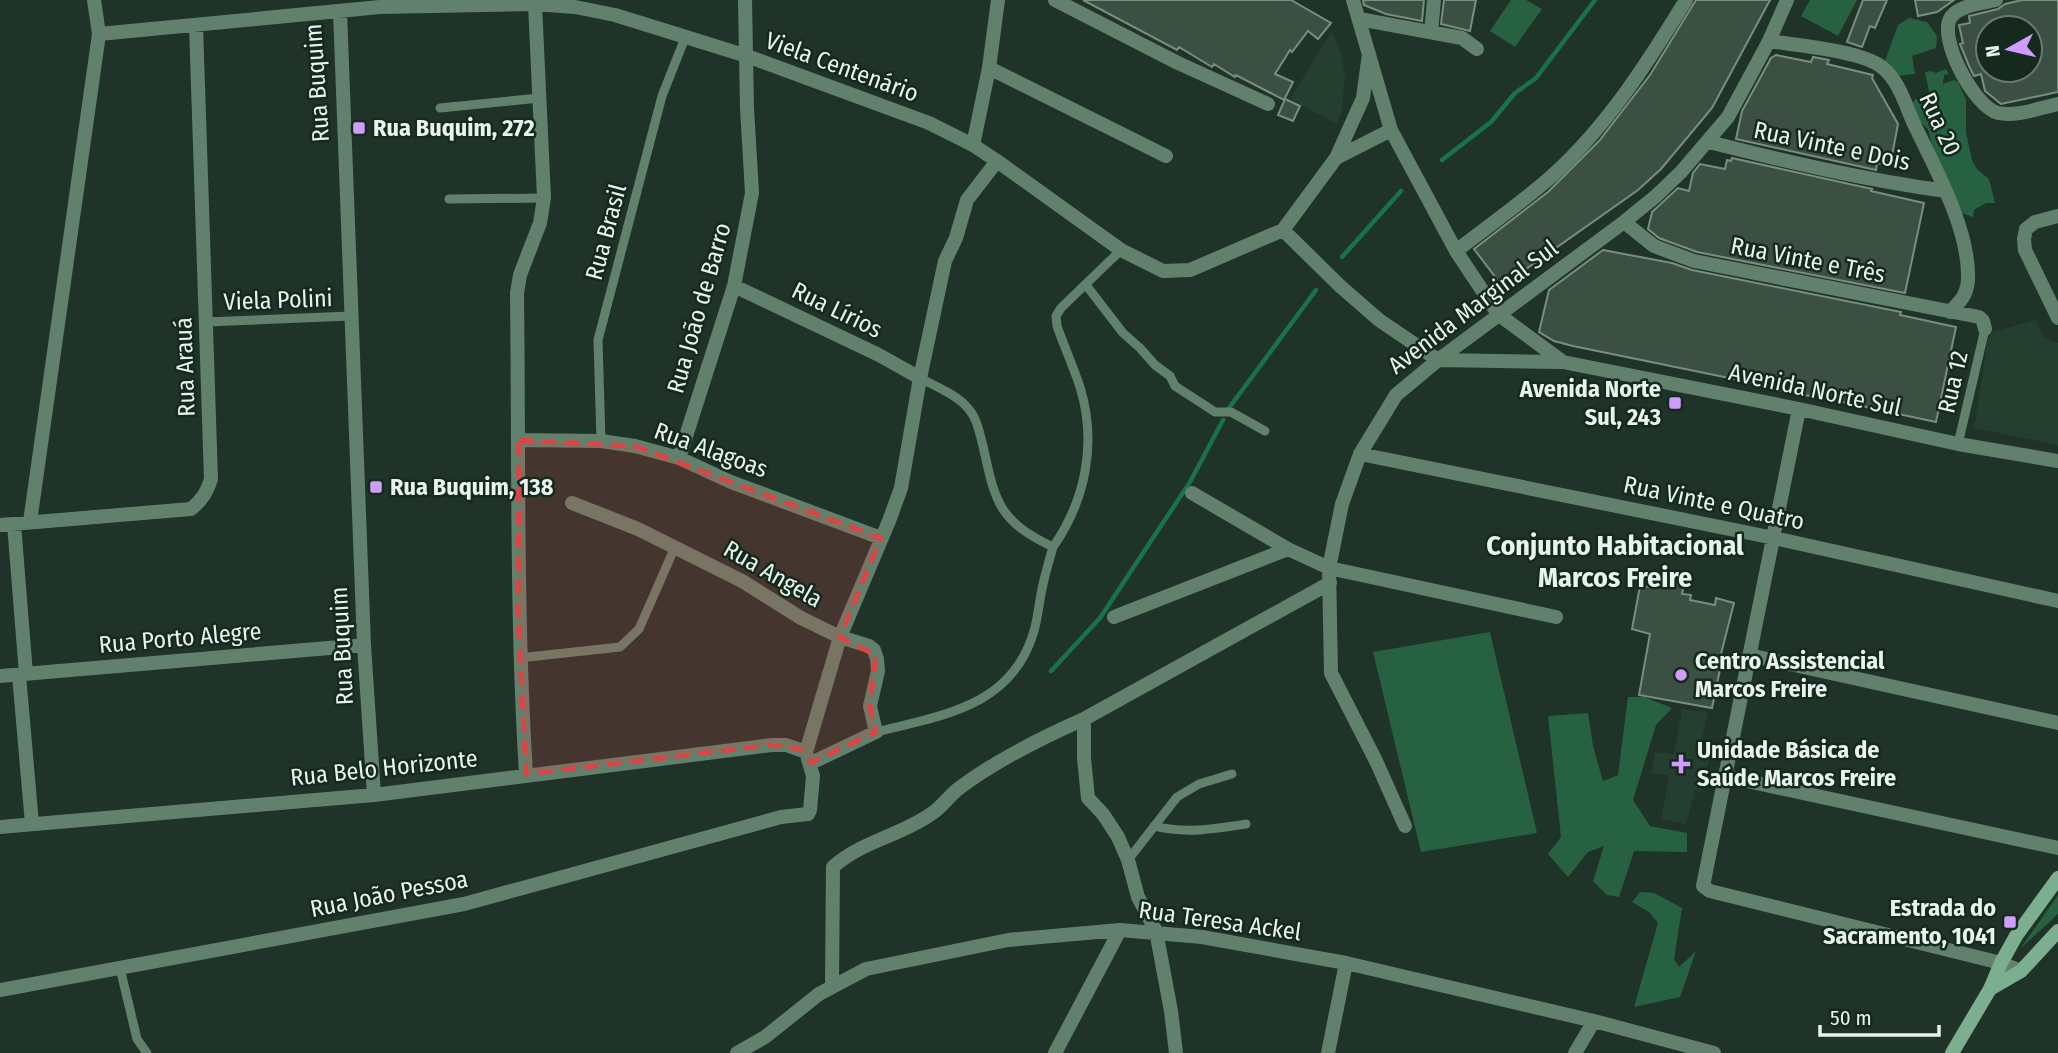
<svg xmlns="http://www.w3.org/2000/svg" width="2058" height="1053" font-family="'Fira Sans Condensed',sans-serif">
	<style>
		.built { fill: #243e2f }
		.green { fill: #266142 }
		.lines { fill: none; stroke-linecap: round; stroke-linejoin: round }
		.stream { stroke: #197248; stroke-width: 4.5 }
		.building { fill: #3c4f43; stroke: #788e80; stroke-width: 2; fill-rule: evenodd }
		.lane { stroke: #61816d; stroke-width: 9 }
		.street { stroke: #61816d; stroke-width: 14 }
		.secondary { stroke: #7baf90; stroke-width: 14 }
		.marked { fill: #d94645; fill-opacity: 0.2; stroke: #d94645; stroke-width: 5; stroke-dasharray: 14 9; stroke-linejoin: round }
		.poi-dot { fill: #d09dfe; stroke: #16291e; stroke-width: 2.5 }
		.labels { text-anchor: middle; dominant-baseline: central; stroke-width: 5; stroke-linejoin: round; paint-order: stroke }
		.street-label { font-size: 24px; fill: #e7f3eb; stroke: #16291e }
		.poi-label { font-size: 24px; font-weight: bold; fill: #e7f3eb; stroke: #16291e; text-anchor: start }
		.quarter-label { font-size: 28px; font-weight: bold; fill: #e7f3eb; stroke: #16291e }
	</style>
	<rect width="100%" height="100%" fill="#203328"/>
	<!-- built -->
	<path class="built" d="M1332 31 1341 54 1345 76 1342 110 1337 124 1290 99Z
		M2035 320 2044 338 2058 343V445L1974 428 1989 333Z
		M1682 709 1708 712 1702 738 1705 746H1712L1702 792 1695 791 1686 825 1661 819 1669 776 1651 773 1655 752 1674 754Z"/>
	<!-- green -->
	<path class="green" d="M1511 0H1526L1542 9 1515 47 1490 31Z
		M1810 0H1857L1838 36 1801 16Z
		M1909 18 1927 22 1937 36 1936 48 1912 56 1915 74 1897 76 1885 61 1898 25Z
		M1946 69 1949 74 1944 75 1943 84 1954 80 1958 82 1966 100V132L1972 160 1977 169 1989 179 1995 203H1986L1974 210 1973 217 1962 213 1956 204 1933 149 1928 129 1913 116 1910 105 1916 99 1929 92 1925 72 1931 71 1936 73Z
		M1490 632 1537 833 1421 852 1373 652Z
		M1628 697H1644L1672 708 1656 725 1633 800 1650 826 1687 833V852L1634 851 1619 897 1607 895 1593 881 1604 846 1588 852 1568 877 1548 854 1561 837 1548 716 1588 713 1593 746 1603 781 1618 775Z
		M1640 892 1654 893 1682 908 1674 959 1679 967 1696 951 1680 997 1634 1007 1658 923 1649 912 1632 902Z
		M2058 895V914L2020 949Z"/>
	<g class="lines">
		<!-- stream -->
		<path class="stream" d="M1442 160 1491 122 1515 93 1536 78 1595 0
			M1342 257 1401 191
			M1229 408 1316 290
			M1051 671 1100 618 1190 482 1223 420"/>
	</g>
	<!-- building -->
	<path class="building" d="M1083 0H1291L1331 23 1318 39 1308 31 1292 52 1290 50 1275 74 1293 82 1284 100 1236 75 1235 77 1214 64 1212 67 1179 47 1177 50Z
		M1363 0H1424L1422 21 1386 14 1364 5Z
		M1444 0H1476L1470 31 1441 24Z
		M1696 0H1770L1712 108 1661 169 1638 190 1502 286 1474 249 1548 192 1599 141 1650 75Z
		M1863 0H1887L1875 28 1870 26 1862 47 1847 42Z
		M1915 0H1954L1937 12 1918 16Z
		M2022 0H2058V92L2001 104 1985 91 1981 74 1974 76 1969 66 1960 44 1963 43 1959 25 1970 23 1969 16 1998 9 2005 4ZM1988 28H2030V70H1988Z
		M1776 55 1811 62 1813 57 1829 60 1827 64 1873 75 1872 78 1898 124 1890 166 1877 163 1876 170 1736 139 1742 111 1771 58Z
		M1285 99 1300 106 1293 121 1278 115Z
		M1732 158 1872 189 1871 191 1924 203 1905 293 1697 252 1659 238 1648 229 1652 212 1678 188 1689 191 1693 173 1700 164 1725 169 1727 160 1731 161Z
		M1603 250 1672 263 1692 270 1901 312 1900 315 1956 327 1936 422 1810 395V396L1781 391V389L1729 378 1573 346 1554 341 1539 332 1549 290Z
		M1652 578 1684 585 1682 594 1691 595 1690 600 1715 605 1716 598 1734 603 1721 654 1723 655 1712 708 1639 695 1650 634 1632 629 1640 586 1650 587Z"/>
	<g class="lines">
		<!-- lane -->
		<path class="lane" d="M440 108 539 98
			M449 199 544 198
			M1086 285 1123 333 1140 348 1155 365 1170 376 1175 386 1215 412H1231L1265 431
			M206 322 351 316
			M601 441 598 340 662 96 685 38
			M1958 444 1985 329
			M1053 547C1086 500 1097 442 1080 387 1073 366 1064 346 1057 326L1056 316 1061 308 1121 250
			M519 658 620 647 639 629 675 547
			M876 732C943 715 1012 707 1034 631 1038 617 1039 603 1042 589 1045 574 1049 561 1053 547 998 521 995 501 983 446 979 431 977 417 966 406 955 394 935 386 920 378
			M1154 826C1185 834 1215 829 1246 824
			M1128 860 1177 797 1199 784 1232 774
			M120 968 137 1039 147 1053"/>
		<!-- street -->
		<path class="street" d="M94 0 99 34
			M1055 0 1178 63 1268 104
			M1353 0 1391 130 1456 251 1498 314 1563 362 1799 409 1958 444 2058 461
			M1996 0C1984 3 1959 5 1951 17 1937 37 1974 107 1998 113 2016 117 2040 108 2058 104
			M340 12 364 645 374 795
			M1359 19 1462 38 1477 49
			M1431 32 1434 0
			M1769 41C1795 45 1864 51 1883 68 1899 81 1906 106 1914 124 1935 168 1970 230 1968 280 1967 295 1960 302 1950 312
			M989 68 1166 156
			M1709 142C1788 162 1865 180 1946 191
			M973 145 989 68 998 0
			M1336 158 1391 130
			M2058 216 2035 222 2026 229 2024 239 2025 250 2058 318
			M1624 222 1654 246 1694 261 1979 317 1983 321 1985 329
			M1283 230 1340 286 1379 320 1438 360 1563 362
			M1456 251C1488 226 1523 202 1553 175 1608 125 1648 62 1686 0
			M734 286 879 355 920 378
			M1799 409 1703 886 1710 891 2001 963 2021 971
			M519 440 601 441 635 446 679 458 731 482 881 538
			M1360 454 1774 538 2058 601
			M679 458 734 286 752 193 747 108 745 0
			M1192 493 1288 549 1329 568 1556 617
			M572 503 638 529 742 581 801 618 840 637 869 646 874 650 877 659 878 671 870 706 876 732 811 763
			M30 522 99 34 380 7 535 4 575 7 615 15 747 56 929 123 973 145 997 161 1121 250 1163 271 1190 270 1283 230 1336 158 1363 98 1369 54
			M14 524 26 674
			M0 525 191 509C202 500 207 492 211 479L196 25
			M1114 617 1288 549
			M1749 655 2058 723
			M19 675 32 824
			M0 676 364 645
			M1084 719V758L1088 798 1103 814 1118 837 1128 860 1138 897 1156 931 1171 1011 1176 1053
			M806 752 840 637 889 521 901 488 920 378 945 261 956 238 967 200 997 161
			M526 774C516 614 519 454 517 293L520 275 540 223 544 198 535 4
			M1724 776 2058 848
			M1405 826 1376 761 1331 673 1329 568 1342 504 1360 454 1396 395 1438 360 1624 222 1656 196 1681 172 1728 117 1769 41 1787 0
			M0 827 374 795 772 745H786L806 752 813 776 810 810 808 814 781 817 464 904 0 990
			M832 985 833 867C862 841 900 836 931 814 941 808 949 796 958 789 996 760 1041 738 1084 719L1330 583
			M737 1053 765 1037 819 994 866 969 1008 940 1120 930 1202 937 1346 963 1594 1021 1714 1053
			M1055 1053 1120 930
			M1328 1053 1346 963
			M1575 1053 1594 1021"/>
		<!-- secondary -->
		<path class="secondary" d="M1990 989 2021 971 2058 931
			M1952 1053 1990 989 2001 963 2016 936 2058 878"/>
	</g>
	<!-- marked area -->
	<path class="marked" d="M519 440 635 446 881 538 840 637 876 655 870 706 876 732 811 763 799 749 772 745 526 774 518 616Z"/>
	<!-- markers -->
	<g class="poi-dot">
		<rect x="352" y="121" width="14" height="14" rx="3.5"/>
		<rect x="1668" y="396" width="14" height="14" rx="3.5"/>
		<rect x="369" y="480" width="14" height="14" rx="3.5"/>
		<circle cx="1681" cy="675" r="7"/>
		<path d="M1677.5 753.5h7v7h7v7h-7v7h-7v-7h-7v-7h7z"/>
		<rect x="2003" y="915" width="14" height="14" rx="3.5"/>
	</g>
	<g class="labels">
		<!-- street labels -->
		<g class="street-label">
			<text transform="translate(842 67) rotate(20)">Viela Centenário</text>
			<text transform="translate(317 83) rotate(-94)">Rua Buquim</text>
			<text transform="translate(1940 124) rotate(65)">Rua 20</text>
			<text transform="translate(1832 146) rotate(12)">Rua Vinte e Dois</text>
			<text transform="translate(606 232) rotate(-75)">Rua Brasil</text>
			<text transform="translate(1808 260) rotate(11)">Rua Vinte e Três</text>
			<text transform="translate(278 300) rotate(-2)">Viela Polini</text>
			<text transform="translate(1473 307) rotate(-37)">Avenida Marginal Sul</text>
			<text transform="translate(699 308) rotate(-74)">Rua João de Barro</text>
			<text transform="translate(837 310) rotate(26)">Rua Lírios</text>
			<text transform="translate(185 367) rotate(-92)">Rua Arauá</text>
			<text transform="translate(1953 382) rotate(-77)">Rua 12</text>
			<text transform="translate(1815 390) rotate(12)">Avenida Norte Sul</text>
			<text transform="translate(711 450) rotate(20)">Rua Alagoas</text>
			<text transform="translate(1714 503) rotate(12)">Rua Vinte e Quatro</text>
			<text transform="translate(773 574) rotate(30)">Rua Angela</text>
			<text transform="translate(180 638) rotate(-5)">Rua Porto Alegre</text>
			<text transform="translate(342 646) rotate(-93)">Rua Buquim</text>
			<text transform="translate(384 768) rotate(-6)">Rua Belo Horizonte</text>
			<text transform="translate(389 894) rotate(-11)">Rua João Pessoa</text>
			<text transform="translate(1220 921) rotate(8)">Rua Teresa Ackel</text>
		</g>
		<!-- poi labels -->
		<g class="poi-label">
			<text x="373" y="128">Rua Buquim, 272</text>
			<text x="1661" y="389" text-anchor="end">Avenida Norte<tspan x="1661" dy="28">Sul, 243</tspan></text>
			<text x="390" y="487">Rua Buquim, 138</text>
			<text x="1695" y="661">Centro Assistencial<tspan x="1695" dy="28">Marcos Freire</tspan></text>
			<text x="1697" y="750">Unidade Básica de<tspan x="1697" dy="28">Saúde Marcos Freire</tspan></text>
			<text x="1996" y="908" text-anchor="end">Estrada do<tspan x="1996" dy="28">Sacramento, 1041</tspan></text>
		</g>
		<!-- quarter labels -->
		<g class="quarter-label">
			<text x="1615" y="545">Conjunto Habitacional<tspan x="1615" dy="32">Marcos Freire</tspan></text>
		</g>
	</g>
	<!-- north arrow -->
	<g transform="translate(2009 49) rotate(262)"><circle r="33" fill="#16291e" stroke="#6a7a70" stroke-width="2"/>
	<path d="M0-5L12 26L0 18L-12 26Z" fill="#d09dfe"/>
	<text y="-10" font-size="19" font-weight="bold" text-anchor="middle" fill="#e7f3eb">N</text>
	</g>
	<!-- scale -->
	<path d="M1820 1025v10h119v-10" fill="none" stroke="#e7f3eb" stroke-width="3.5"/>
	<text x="1830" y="1025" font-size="21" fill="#e7f3eb" stroke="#16291e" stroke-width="5" paint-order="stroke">50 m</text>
</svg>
